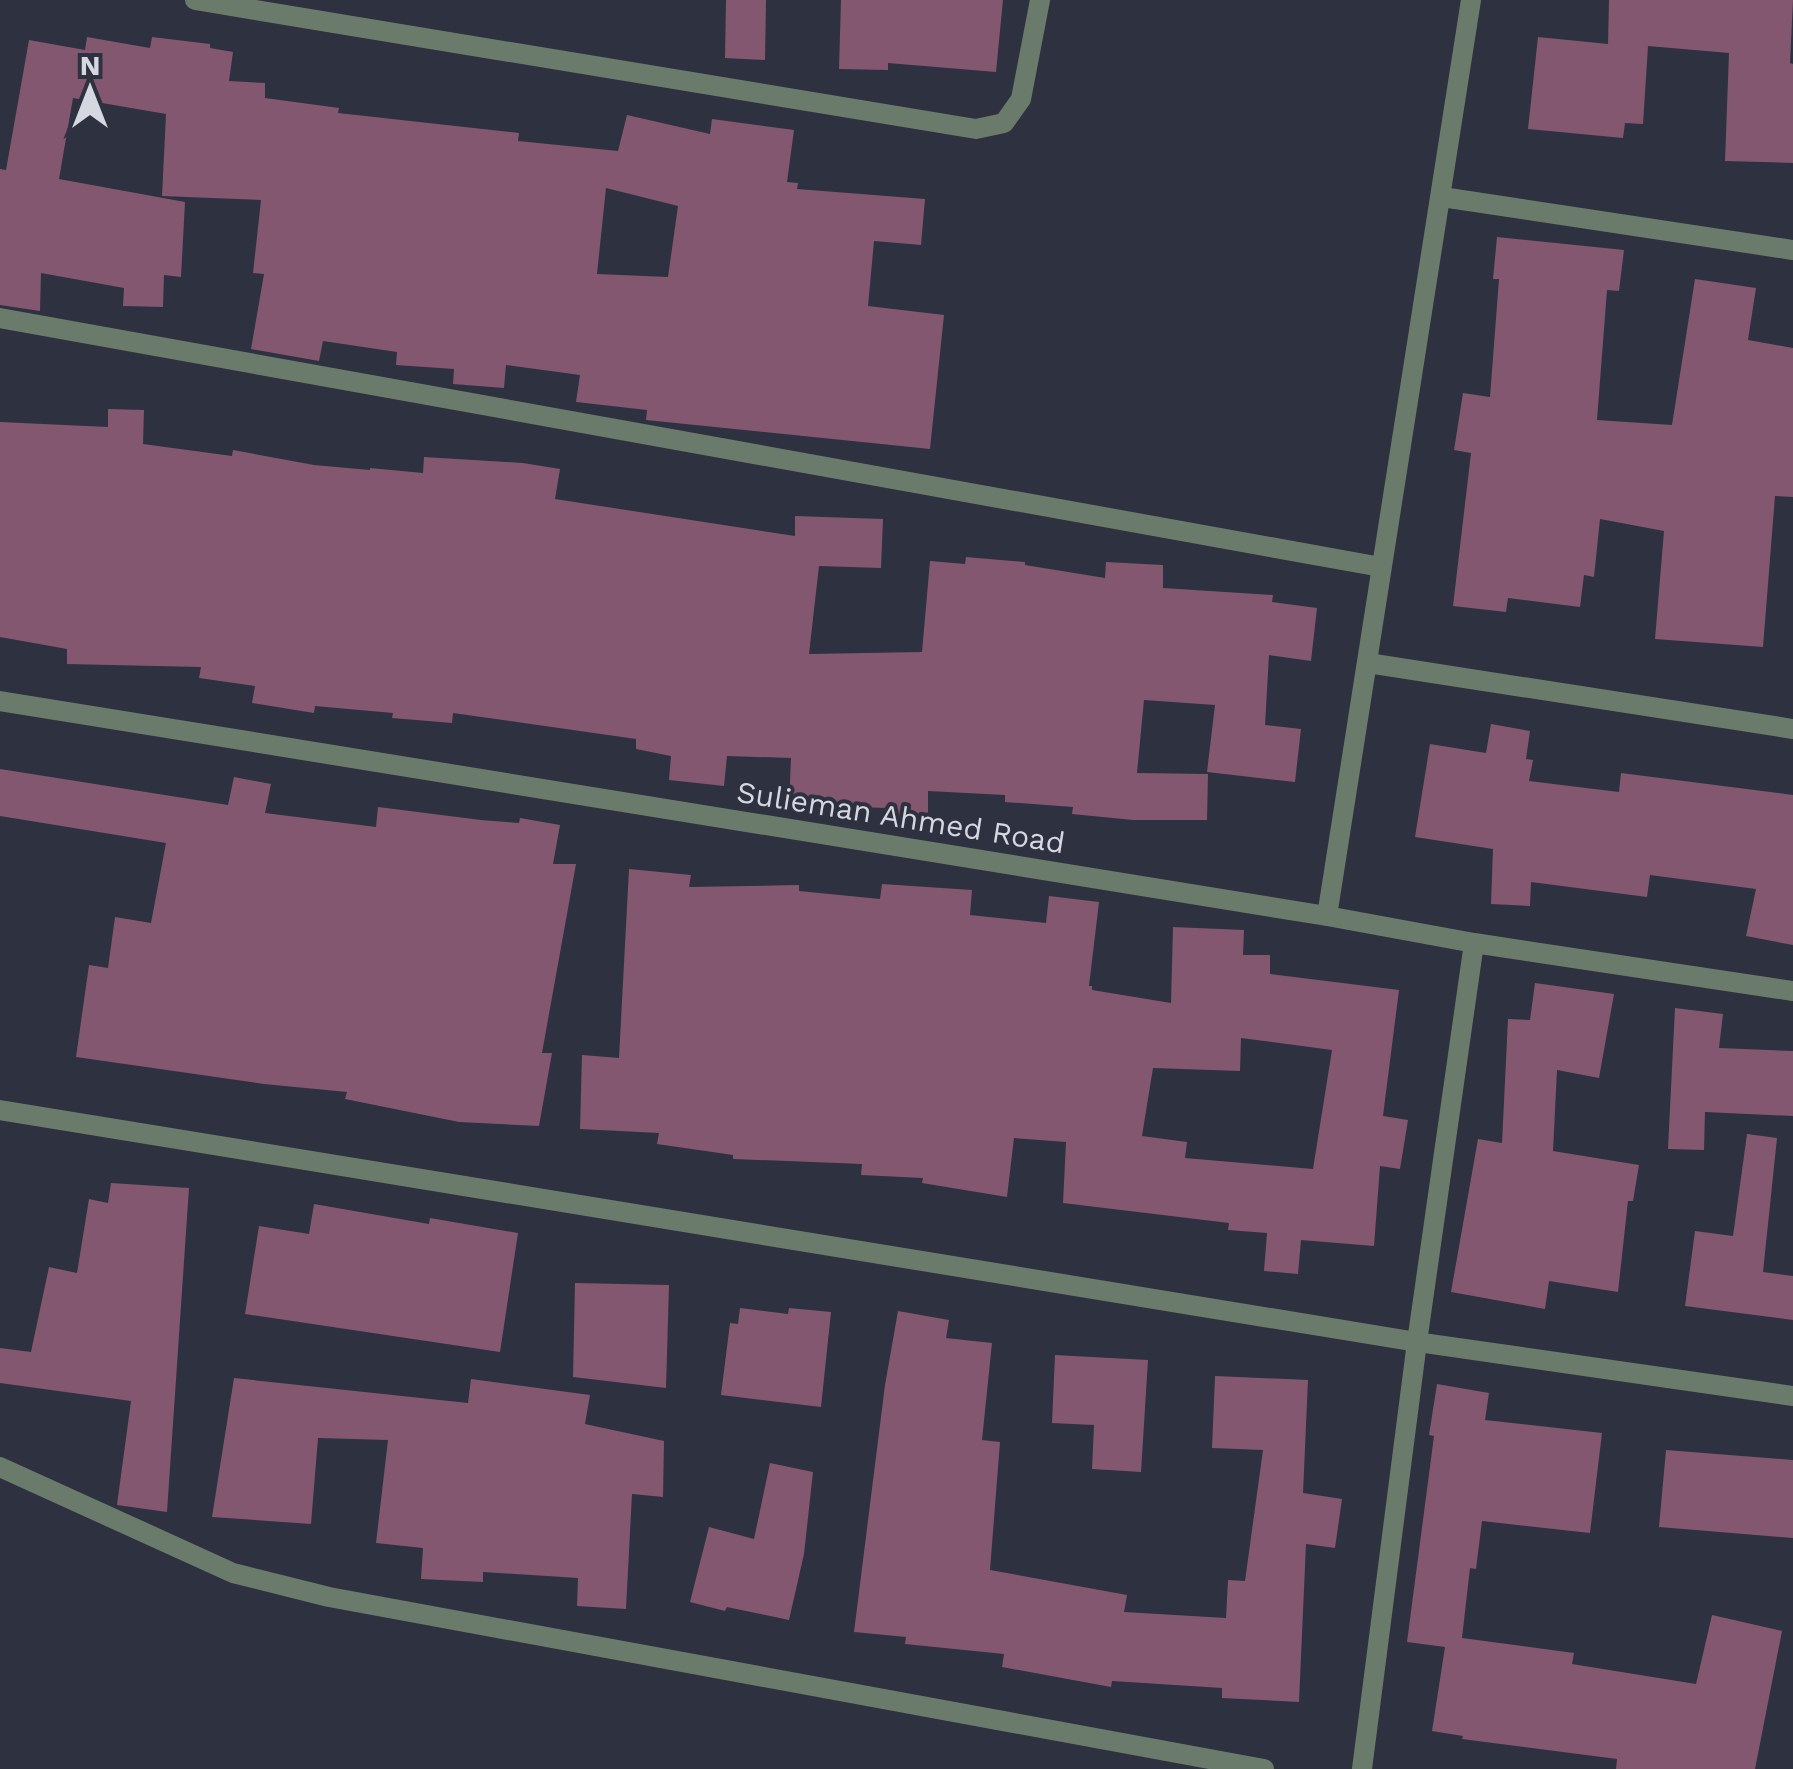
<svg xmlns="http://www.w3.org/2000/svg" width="1793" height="1769" font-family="'Work Sans',sans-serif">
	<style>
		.building { fill: #835770; fill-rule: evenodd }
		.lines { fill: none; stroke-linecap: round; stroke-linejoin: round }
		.street { stroke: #6b7b6b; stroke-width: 20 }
		.labels { text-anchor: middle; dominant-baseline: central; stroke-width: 8; stroke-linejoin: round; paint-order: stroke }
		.street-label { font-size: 30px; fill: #d5d7e1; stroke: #2e3140 }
	</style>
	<rect width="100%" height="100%" fill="#2e3140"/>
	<!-- building -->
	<path class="building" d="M726 0H766L765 60 725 58Z
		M841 0H1003L996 72 888 63V70L839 69Z
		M1609 0H1793L1790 63 1793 64V163L1725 161 1729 53 1648 46 1643 124 1625 123 1623 138 1528 129 1538 37 1608 44Z
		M87 37 150 48 152 37 210 44V48L233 52 229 81 265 83V98L339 108 338 113 519 133 518 141 618 151 627 115 710 134 712 119 794 130 787 182 798 183 797 189 925 199 921 245 874 241 868 306 944 315 930 449 646 420 647 410 576 402 580 375 506 365 504 388 453 384 454 369 396 365 397 352 323 341 319 361 251 349 264 274 253 273 261 200 162 196 166 114 73 98 59 179 185 202 181 277 164 275 163 307 123 306 124 288 41 273 40 311 0 305V169L6 170 29 40 85 50ZM606 188 678 206 668 277 597 274Z
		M1497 237 1624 250 1619 291 1607 290 1597 420 1672 425 1695 279 1756 288 1748 340 1793 348V497L1775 496 1763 647 1655 639 1664 531 1600 519 1594 577 1584 575 1580 607 1508 598 1506 612 1453 606 1471 453 1454 450 1463 393 1490 397 1499 279H1493Z
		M108 409 144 410 143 444 232 456 233 450 314 465 370 470V468L423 473 424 457 523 463 560 469 555 499 795 536V516L883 519 881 568 819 566 809 654 922 652 930 561 965 564 966 557 1025 562V565L1105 578 1106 562 1163 565V588L1273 595 1272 602 1317 608 1311 661 1269 655 1265 725 1301 729 1295 782 1207 772 1215 705 1144 700 1137 773 1208 774 1207 820H1133L1072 814 1073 807 1005 802V795L928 791V820L888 821 887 808 789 805 791 758 727 756 724 786 669 780 671 756 636 749V739L453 713 452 723 392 718 393 713 315 706 314 713 252 703 255 686 199 678 201 667 67 664V649L0 637V422L108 427Z
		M1491 724 1530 731 1526 759 1533 760 1529 781 1619 792 1621 773 1793 795V945L1746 936 1756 889 1650 875 1647 897 1531 882 1530 906 1491 904 1493 849 1415 837 1430 744 1486 753Z
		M0 769 228 805 234 777 271 784 265 813 376 827 378 807 481 820 519 823 520 818 560 825 553 864H576L542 1053H552L539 1126 459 1122 345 1099 347 1092 264 1084 76 1057 89 965 108 968 115 917 151 923 166 843 0 816Z
		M629 869 691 875 689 887 799 885V891L880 899 882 884 972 890 970 915 1046 923 1049 896 1099 902 1089 986H1092V990L1171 1003 1173 927 1244 930 1243 955H1270V974L1399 990 1383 1116 1408 1120 1400 1169 1380 1166 1374 1246 1301 1240 1298 1274 1264 1271 1267 1233 1228 1230 1229 1223 1063 1203 1066 1142 1014 1138 1007 1197 922 1183 923 1178 861 1175 862 1164 733 1159V1155L657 1144 659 1133 580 1129 582 1055 619 1058ZM1241 1038 1332 1050 1313 1169 1185 1158 1187 1142 1142 1136 1153 1068 1240 1071Z
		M1535 983 1614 994 1599 1078 1557 1070 1553 1151 1639 1165 1633 1201H1628L1618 1292 1549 1281 1545 1309 1451 1292 1478 1139 1502 1143 1508 1019 1530 1020Z
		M1675 1008 1723 1014 1719 1048 1793 1051V1116L1705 1112 1704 1150 1668 1149Z
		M1747 1134 1777 1138 1763 1272 1793 1276V1320L1685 1306 1695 1231 1733 1236Z
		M111 1183 189 1188 167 1512 117 1505 131 1401 0 1383V1348L31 1352 49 1267 77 1273 89 1199 108 1203Z
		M314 1204 429 1224 430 1218 518 1233 500 1352 245 1314 259 1226 309 1234Z
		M575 1283 669 1285 666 1388 573 1377Z
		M740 1308 788 1314 789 1308 831 1312 821 1407 721 1395 730 1323 738 1324Z
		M898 1311 949 1320 946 1338 992 1343 982 1440 1000 1442 990 1570 1127 1595 1124 1612 1226 1618 1228 1580 1245 1581 1263 1450 1212 1448 1215 1376 1308 1380 1303 1493 1342 1499 1335 1548 1306 1544 1299 1702 1222 1698V1688L1112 1681 1111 1687 1002 1667 1004 1654 905 1644 906 1637 854 1632 885 1385Z
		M1055 1355 1148 1360 1141 1472 1092 1469 1094 1425 1052 1423Z
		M234 1378 468 1403 471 1379 590 1395 585 1424 664 1441 663 1497 632 1494 626 1609 577 1606 578 1578 483 1572V1582L421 1579 423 1548 376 1543 388 1440 318 1438 311 1524 212 1517Z
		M1437 1384 1489 1393 1485 1420 1602 1433 1590 1533 1482 1521 1476 1569 1470 1568 1462 1638 1574 1653 1572 1664 1696 1684 1712 1615 1782 1631 1755 1769H1616L1617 1759 1462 1739 1463 1736 1432 1731 1445 1647 1407 1642 1434 1436 1429 1435Z
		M1666 1450 1793 1460V1538L1659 1527Z
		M770 1463 813 1472 804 1554 789 1620 727 1607 725 1611 690 1602 709 1527 754 1539Z"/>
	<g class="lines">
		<!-- street -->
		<path class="street" d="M195 0 976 129 1004 123 1021 99 1040 0
			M1442 197 1793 250
			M0 318 1381 567
			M1368 663 1793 729
			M0 701 1327 916 1474 943 1793 991
			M1327 916 1471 0
			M0 1110 1417 1342 1793 1396
			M0 1467 233 1573 329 1597 1264 1769
			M1362 1769 1417 1342 1474 943"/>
	</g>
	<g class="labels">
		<!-- street labels -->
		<g class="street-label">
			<text transform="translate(901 817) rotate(9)">Sulieman Ahmed Road</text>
		</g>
	</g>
	<!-- north arrow -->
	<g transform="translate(90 90)" stroke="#2e3140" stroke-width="8" paint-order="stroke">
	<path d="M0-8L18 38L0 25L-18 38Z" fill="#d5d7e1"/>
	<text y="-15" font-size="28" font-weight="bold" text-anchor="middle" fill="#d5d7e1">N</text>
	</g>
</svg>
